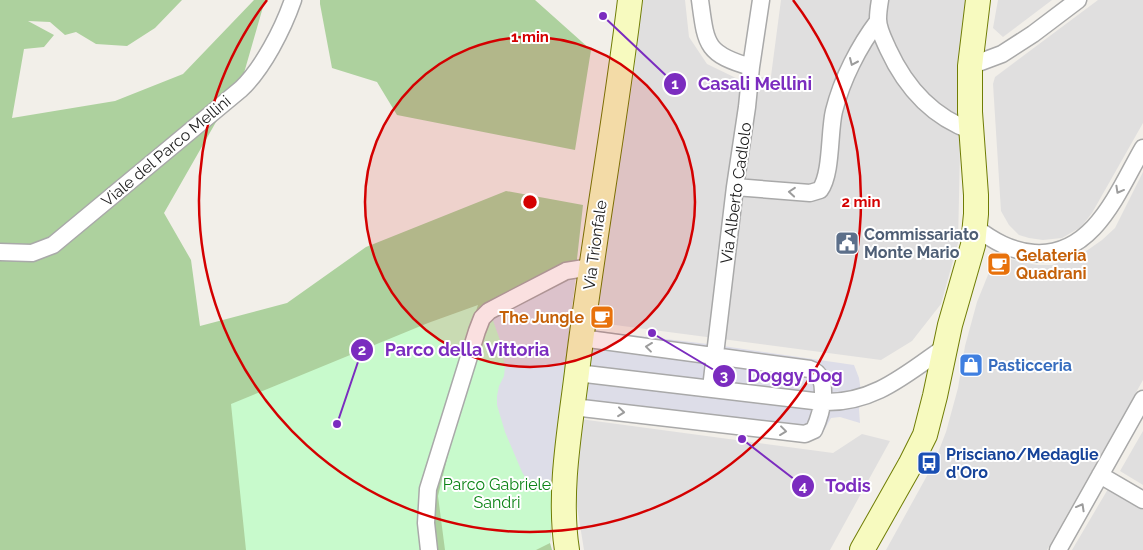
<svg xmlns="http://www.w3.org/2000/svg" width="1143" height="550" font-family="Raleway,sans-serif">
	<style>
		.residential { fill: #e0dfdf }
		.forest { fill: #add19e }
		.park { fill: #c8facc }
		.plaza { fill: #dddde8 }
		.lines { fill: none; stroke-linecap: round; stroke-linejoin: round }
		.street-casing { stroke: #a9a9a9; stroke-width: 19 }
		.secondary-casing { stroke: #707d05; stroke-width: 26 }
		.street { stroke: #fff; stroke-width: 16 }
		.secondary { stroke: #f7fabf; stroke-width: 24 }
		.oneway { stroke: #9c9c9c }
		.ring { fill: none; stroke: #d40000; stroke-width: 2.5 }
		.labels { text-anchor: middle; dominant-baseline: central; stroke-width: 4; stroke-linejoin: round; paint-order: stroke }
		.street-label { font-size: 16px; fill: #222; stroke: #fff }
		.service-label { font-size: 16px; font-weight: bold; fill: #4e5e75; stroke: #fff; text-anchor: start }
		.food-label { font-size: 16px; font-weight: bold; fill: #c56008; stroke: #fff; text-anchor: start }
		.shop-label { font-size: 16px; font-weight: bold; fill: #366cbe; stroke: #fff; text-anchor: start }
		.transit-label { font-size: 16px; font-weight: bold; fill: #164399; stroke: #fff; text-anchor: start }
		.park-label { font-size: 16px; fill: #0c8416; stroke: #fff }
		.centre { fill: #d40000; stroke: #fff; stroke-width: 2.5 }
		.ring-label { font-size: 15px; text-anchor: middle; font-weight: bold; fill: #d40000; stroke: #fff; stroke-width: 4; stroke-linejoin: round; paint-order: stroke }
		.leader { fill: none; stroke: #7b2cbf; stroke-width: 2 }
		.callout-dot { fill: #7b2cbf; stroke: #fff; stroke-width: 2 }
		.mark-label { font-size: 15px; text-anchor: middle; font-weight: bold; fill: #fff }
		.callout-label { font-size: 18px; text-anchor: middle; font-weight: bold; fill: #7b2cbf; stroke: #fff; stroke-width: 4; stroke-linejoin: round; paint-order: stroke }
	</style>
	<rect width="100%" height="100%" fill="#f2efe9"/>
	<!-- residential -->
	<path class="residential" d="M642 0H685L689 37 707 64 740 80 771 76 781 0H969L959 56 960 151 958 243 941 304 912 341 881 360 592 322 634 71Z
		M998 0H1052L1003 37 993 28Z
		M1098 0H1143V123L1092 213 1081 227 1062 238 1043 240 1029 238 1019 235 1009 225 1001 211 993 84 995 77Z
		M1143 172V380L1047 550H886L934 463 946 432 958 388 965 346 977 302 992 265 999 259 1005 258 1037 265H1052L1082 254 1102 240 1115 228Z
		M580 419 833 453 862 434 890 441 830 550H584L576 500Z
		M1143 431V485L1120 471Z
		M1108 489 1143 510V550H1072Z"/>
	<!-- forest -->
	<path class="forest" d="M0 0H182L155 28 127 46 96 44 76 32 65 35 50 22 28 21 54 35 44 47 24 49 12 118 115 101 183 74 254 0H265L244 73 164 213 191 260 200 326 287 303 366 247 506 191 583 205 554 466 550 543 552 550H0Z
		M320 0H535L591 50 575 150 397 115 377 82 332 68 320 4Z"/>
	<!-- park -->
	<path class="park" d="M561 282 564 371 554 466 550 543 536 550H445L438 496 456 422 491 315 541 294Z
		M478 305 455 374 419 502 418 520 422 550H246L231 404 428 323Z"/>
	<!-- plaza -->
	<path class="plaza" d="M576 273 564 371 553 488 530 485 522 472 505 432 497 405V396L499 386 504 376 505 367 501 343 491 315 541 294Z
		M582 329 716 345 854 365 859 378 862 398 859 409 860 423 840 417 831 418 819 439H807L572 410Z"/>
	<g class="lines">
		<!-- street casing -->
		<g class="street-casing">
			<path id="street" d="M700 0C706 44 705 54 751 67
				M880 0C879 6 878 13 878 19 878 29 884 40 888 49 905 86 932 117 972 131
				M970 66 1002 54 1033 34 1078 0
				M735 187 810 193 820 190C832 174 829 131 834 111 842 79 859 46 878 21
				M975 227C993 241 1011 251 1034 253 1094 257 1118 191 1143 148
				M0 252 32 253 53 245 241 89C263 68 283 29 293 0
				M577 373 822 402C873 404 905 375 945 347
				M711 388 735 187 747 107 751 67 761 0
				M573 407 805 434 814 430C821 415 832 376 810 369L581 338
				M1100 475 1143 500
				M429 550 426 523 428 489 477 331 482 318 489 311 566 271 591 267
				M1058 550 1143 399"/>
		</g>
		<!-- secondary casing -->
		<g class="secondary-casing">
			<path id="secondary" d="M567 550C558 493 570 429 577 372 592 248 615 124 630 0
				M862 550 910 465 925 435 935 396 950 325 973 245 976 214V195L970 112V66L978 0"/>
		</g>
		<!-- street -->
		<use href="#street" class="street"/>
		<!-- secondary -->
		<use href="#secondary" class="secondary"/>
	</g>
	<!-- one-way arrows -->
	<defs><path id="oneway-chevron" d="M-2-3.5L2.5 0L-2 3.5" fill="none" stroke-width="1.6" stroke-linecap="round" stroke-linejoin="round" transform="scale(1.25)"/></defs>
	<g class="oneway">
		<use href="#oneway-chevron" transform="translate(853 62) rotate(114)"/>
		<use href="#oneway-chevron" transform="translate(1119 190) rotate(119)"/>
		<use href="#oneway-chevron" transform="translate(792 192) rotate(-175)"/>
		<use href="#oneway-chevron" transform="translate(649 347) rotate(-173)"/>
		<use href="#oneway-chevron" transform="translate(621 412) rotate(6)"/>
		<use href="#oneway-chevron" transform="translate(783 431) rotate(7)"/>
		<use href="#oneway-chevron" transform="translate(1081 507) rotate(-61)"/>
	</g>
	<!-- distance rings -->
	<circle cx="530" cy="202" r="165" fill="#d40000" fill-opacity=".12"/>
	<g class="ring">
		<circle cx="530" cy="202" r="165"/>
		<path d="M793 0A331 331 0 1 1 267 0"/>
	</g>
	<!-- icons -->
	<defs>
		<g id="civic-square" transform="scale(1.25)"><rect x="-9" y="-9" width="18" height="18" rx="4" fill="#5c6f8a" stroke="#fff"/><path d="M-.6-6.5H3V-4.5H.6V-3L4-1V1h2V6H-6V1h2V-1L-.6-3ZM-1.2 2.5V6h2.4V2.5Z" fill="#fff"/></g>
		<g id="cafe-square" transform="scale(1.25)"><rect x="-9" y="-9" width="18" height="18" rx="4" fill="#e8710a" stroke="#fff"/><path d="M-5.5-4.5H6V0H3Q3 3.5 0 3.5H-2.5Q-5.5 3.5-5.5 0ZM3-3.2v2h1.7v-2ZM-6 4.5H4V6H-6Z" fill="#fff"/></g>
		<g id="shop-square" transform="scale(1.25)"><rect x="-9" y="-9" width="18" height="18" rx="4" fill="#3f7fe0" stroke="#fff"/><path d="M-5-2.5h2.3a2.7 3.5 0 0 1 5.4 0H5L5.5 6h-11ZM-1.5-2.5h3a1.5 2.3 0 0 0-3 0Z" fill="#fff"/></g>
		<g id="bus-square" transform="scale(1.25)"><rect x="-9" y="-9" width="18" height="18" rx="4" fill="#1a4fb4" stroke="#fff"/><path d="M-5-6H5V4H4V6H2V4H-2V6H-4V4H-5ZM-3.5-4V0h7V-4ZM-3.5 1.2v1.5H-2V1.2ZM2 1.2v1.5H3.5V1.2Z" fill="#fff"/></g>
	</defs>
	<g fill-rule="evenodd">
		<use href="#civic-square" x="847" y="243"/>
		<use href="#cafe-square" x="999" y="264"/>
		<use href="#cafe-square" x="602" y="317"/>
		<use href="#shop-square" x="971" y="365"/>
		<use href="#bus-square" x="929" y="463"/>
	</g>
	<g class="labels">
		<!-- street labels -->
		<g class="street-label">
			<text transform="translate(166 151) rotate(-40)">Viale del Parco Mellini</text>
			<text transform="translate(736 193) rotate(-82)">Via Alberto Cadlolo</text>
			<text transform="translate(595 245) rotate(-82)">Via Trionfale</text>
		</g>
		<!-- service labels -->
		<g class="service-label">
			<text x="864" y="234">Commissariato<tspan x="864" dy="18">Monte Mario</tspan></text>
		</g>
		<!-- food labels -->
		<g class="food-label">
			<text x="1016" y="255">Gelateria<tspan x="1016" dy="18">Quadrani</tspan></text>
			<text x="584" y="317" text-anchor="end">The Jungle</text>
		</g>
		<!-- shop labels -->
		<g class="shop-label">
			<text x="988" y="365">Pasticceria</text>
		</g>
		<!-- transit labels -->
		<g class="transit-label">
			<text x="946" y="454">Prisciano/Medaglie<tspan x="946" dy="18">d'Oro</tspan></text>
		</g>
		<!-- park labels -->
		<g class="park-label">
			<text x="497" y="484">Parco Gabriele<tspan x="497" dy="18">Sandri</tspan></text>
		</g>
	</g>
	<circle cx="530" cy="202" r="8" class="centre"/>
	<g class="ring-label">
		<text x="530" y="42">1 min</text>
		<text x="861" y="207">2 min</text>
	</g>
	<!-- callouts -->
	<path class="leader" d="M603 16L675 84M337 424L362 350M652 333L724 376M742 439L803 486"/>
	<g class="callout-dot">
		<circle cx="603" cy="16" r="5"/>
		<circle cx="337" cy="424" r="5"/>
		<circle cx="652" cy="333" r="5"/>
		<circle cx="742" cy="439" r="5"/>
		<circle cx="675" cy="84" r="12"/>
		<circle cx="362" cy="350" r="12"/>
		<circle cx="724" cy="376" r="12"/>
		<circle cx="803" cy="486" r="12"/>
	</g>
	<g class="mark-label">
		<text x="675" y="89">1</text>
		<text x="362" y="355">2</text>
		<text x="724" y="381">3</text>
		<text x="803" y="491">4</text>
	</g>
	<g class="callout-label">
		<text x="755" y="90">Casali Mellini</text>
		<text x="467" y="356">Parco della Vittoria</text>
		<text x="795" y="382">Doggy Dog</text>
		<text x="848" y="492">Todis</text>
	</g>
</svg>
